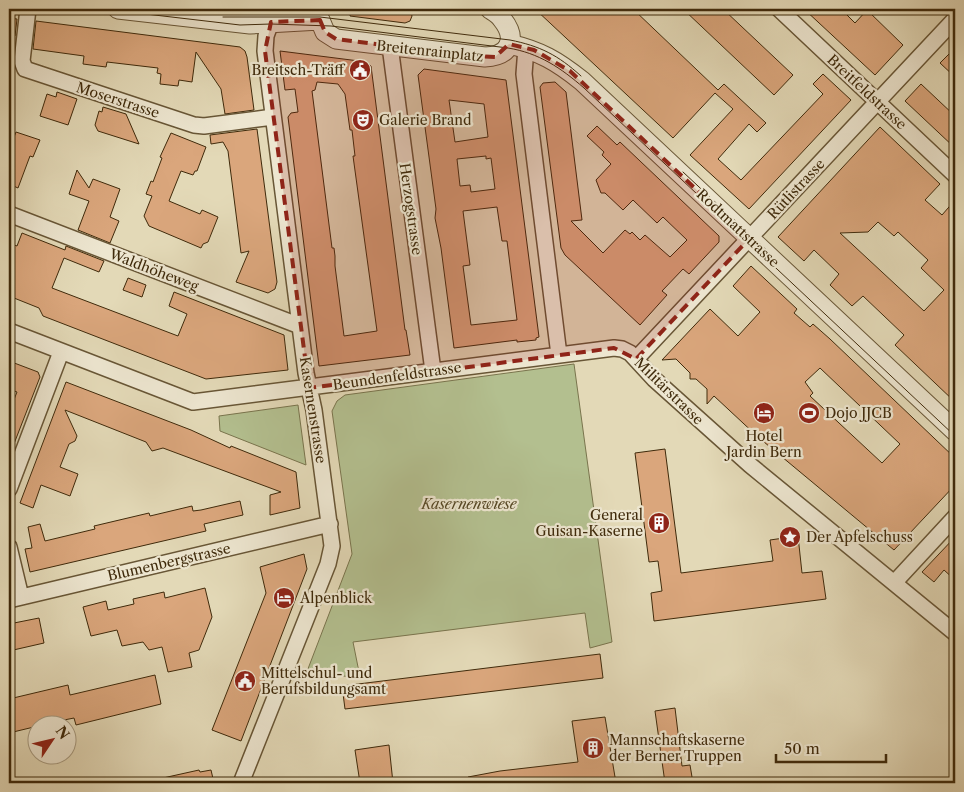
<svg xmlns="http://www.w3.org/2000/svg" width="964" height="792" font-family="'Libre Caslon Text',serif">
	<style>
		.green { fill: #b3bf8f; stroke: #79744d }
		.building { fill: #daa67c; stroke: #3f2a0b; fill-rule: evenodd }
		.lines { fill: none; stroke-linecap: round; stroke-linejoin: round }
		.minor-casing { stroke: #685636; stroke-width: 18 }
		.tertiary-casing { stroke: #685636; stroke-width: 21 }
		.minor { stroke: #ede6d0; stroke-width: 15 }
		.tertiary { stroke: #ede6d0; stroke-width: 19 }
		.tram { stroke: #3f2a0b; stroke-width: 1 }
		.marked { fill: #8f2418; fill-opacity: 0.2; stroke: #8f2418; stroke-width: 4; stroke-dasharray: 10 6; stroke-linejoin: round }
		.labels { text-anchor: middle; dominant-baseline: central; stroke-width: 4.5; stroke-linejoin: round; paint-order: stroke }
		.street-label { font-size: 14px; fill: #3f2a0b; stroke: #ede6d0 }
		.poi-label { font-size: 14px; fill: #3f2a0b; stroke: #ede6d0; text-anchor: start }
		.park-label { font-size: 14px; font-style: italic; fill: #564825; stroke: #ede6d0 }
	</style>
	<rect width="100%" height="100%" fill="#e3d9b7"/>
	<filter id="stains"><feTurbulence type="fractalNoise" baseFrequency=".004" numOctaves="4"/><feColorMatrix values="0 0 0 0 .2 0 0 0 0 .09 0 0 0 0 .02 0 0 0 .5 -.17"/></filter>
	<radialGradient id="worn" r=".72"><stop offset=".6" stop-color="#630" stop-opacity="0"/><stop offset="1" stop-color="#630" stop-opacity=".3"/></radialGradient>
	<!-- green -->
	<path class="green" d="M574 364 612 642 590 648 585 613 353 642 360 677 306 674 352 554 332 411 337 401 345 395Z
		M298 405 306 465 220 431 219 416Z"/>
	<!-- building -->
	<path class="building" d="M351 9H410L412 16 410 21 405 23 350 16Z
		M535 9H633L718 90 724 84 766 123 757 132 749 124 718 159 741 180 823 94 813 84 823 74 851 100 749 209 690 155 733 109 715 93 673 138Z
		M683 9H723L793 75 774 95Z
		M804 9H841L855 23 867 10 903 45 875 75Z
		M9 18 17 19 15 36 9 35Z
		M36 21 240 47 245 51 247 57 254 110 225 114 221 89 196 52 192 82 179 80 178 86 160 84 161 74 157 73 158 68 107 62 106 67 83 64 84 56 33 49Z
		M955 48V77L940 63Z
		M280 51 367 62 371 66 405 330H406L410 355 319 366 288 117 291 113 298 112 295 89 285 90ZM317 82 338 84 345 94 350 130H352L355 156H353L377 331 344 336 335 266V256L334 248H332L312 91 315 90Z
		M424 69 506 80 539 337 536 338V340L517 342V340L454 348 441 248 435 218 436 209 418 75ZM449 100 484 104 488 137 455 142ZM486 156V159L491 158 495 189 471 192 470 185 460 186 457 159ZM497 207 502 241H507L517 320 471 325 463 266 470 265 463 211Z
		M555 82 566 92 582 220 571 221 603 253 625 230 630 234 632 232 640 240 645 235 670 257 687 240 663 217 657 223 633 200 623 210 605 193H601L596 180 611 164 602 155 604 152 587 136 597 126 617 145 620 142 719 236V242L689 274 683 269 662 291 667 295 640 325 565 255 561 248 540 87 543 83Z
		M921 84 955 116V148L905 101Z
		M57 92 77 99 68 125 40 116 47 94 56 97Z
		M103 107 126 114 139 144 98 131 95 125 99 111 102 112Z
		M880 127 940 184 925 200 942 215 955 200V402L895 345 904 335 863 296 852 306 830 285 839 274 814 250 804 261 778 237ZM878 222 894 236 898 232 928 260 921 268 944 290 924 311 840 233 868 232Z
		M257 129 277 282 275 289 268 293 236 282 249 251 241 253 228 151 223 142 211 144 210 135Z
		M16 132 40 140 33 157 30 156 18 188 9 184V150Z
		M171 133 206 147 197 171H195L193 175 181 171 169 201 200 214 202 210 218 217 208 242 203 244 201 248 149 226 144 216 152 196 146 194 151 181 153 182 162 158 160 157Z
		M77 170 89 188 93 179 120 189 110 217 119 221 110 243 78 230 89 201 69 194Z
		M22 233 65 250 66 246 104 261 99 272 64 258 52 288 178 336 187 314 169 306 174 292 284 335 288 370 206 379 43 316 39 308 9 296V243L17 246Z
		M751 266 797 309 794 313 810 327 813 324 830 339 955 458V485L894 550 758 437 714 396 707 404V389L696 379H690V373L676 359 662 360 710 309 738 336 760 312 733 286ZM820 368 900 444 882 463 810 396 813 393 805 382Z
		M128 278 146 285 142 297 123 290Z
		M9 361 38 372 40 377 10 454 9 412 17 392 9 389Z
		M66 382 191 430 230 448 231 446 296 472 300 508 270 515V495L281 492 163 448 152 451 146 442 65 410 77 436 75 441 69 444 60 467 78 474 70 496 41 485 33 508 20 503Z
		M665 449 681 573 773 561 770 540 798 536 802 573 822 571 826 599 654 621 651 593 662 591 658 561 649 562 635 453Z
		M240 501 243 515 204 524 206 531 30 572 25 549 32 548 28 527 40 524 45 541 95 529 94 526 149 513 150 516 192 506 193 511 201 510Z
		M955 537V580L944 570 934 582 922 572Z
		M304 554 307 569 241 741 212 730 266 593 260 567Z
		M205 588 212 617 199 650 189 653 192 667 168 672 162 647 149 650 143 642 122 646 117 630 91 636 83 607 106 601 108 610 134 604 133 599 164 592 165 598Z
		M39 618 44 643 9 651V624Z
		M600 654 603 678 345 709 342 686Z
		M155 675 161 704 76 725 74 718 44 724H38V726L9 733V699L68 685 70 695Z
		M675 708 682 766 690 765 693 783H665L655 711Z
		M605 717 616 783H468V777L500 771 578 762 572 721Z
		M389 745 393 783H360L355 750Z
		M199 770 200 772 211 770 214 783H163V778Z"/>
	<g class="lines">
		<!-- minor casing -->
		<g class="minor-casing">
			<path id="minor" d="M28 9 22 61 25 69 194 125 204 126 273 117
				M779 9 955 175
				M390 46 433 371
				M526 48 524 74 559 355
				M9 214 300 326
				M9 331 193 402 614 348 622 349 630 353 654 379 750 465 955 633
				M636 359 955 19
				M9 489 61 352
				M9 547 21 597
				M894 583 955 517
				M9 600 330 524
				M241 783 328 564 332 546 314 410 306 373 265 51 266 36 271 22"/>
		</g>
		<!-- tertiary casing -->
		<g class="tertiary-casing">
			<path id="tertiary" d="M118 9 250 24 320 20 325 32 336 39 485 57C510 56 518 39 502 19 499 14 493 11 490 9
				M509 44C540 51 557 61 582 81L955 431"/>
		</g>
		<!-- minor -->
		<use href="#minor" class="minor"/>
		<!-- tertiary -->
		<use href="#tertiary" class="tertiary"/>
		<!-- tram -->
		<path class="tram" d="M103 9 240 25 271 24 331 26 508 48C539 53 561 68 584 88L955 436
			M223 17H320L510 40C540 46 558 55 581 76
			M683 172 773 256"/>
	</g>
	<!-- marked area -->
	<path class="marked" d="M320 20 325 32 336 39 461 55 495 57 509 44 534 50 570 71 749 239 636 359 614 348 309 388 265 51 271 22Z"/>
	<!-- icons -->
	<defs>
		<g id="civic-disc" transform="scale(1.125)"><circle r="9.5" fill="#8f2418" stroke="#ede6d0"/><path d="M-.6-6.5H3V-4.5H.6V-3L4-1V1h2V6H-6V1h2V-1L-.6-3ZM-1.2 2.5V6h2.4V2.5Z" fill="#fff"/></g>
		<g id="theatre-disc" transform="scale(1.125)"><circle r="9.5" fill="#8f2418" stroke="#ede6d0"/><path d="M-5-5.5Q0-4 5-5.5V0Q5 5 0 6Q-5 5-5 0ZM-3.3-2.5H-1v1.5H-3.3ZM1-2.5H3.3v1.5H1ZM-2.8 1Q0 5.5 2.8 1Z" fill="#fff"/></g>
		<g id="hotel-disc" transform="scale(1.125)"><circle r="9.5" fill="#8f2418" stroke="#ede6d0"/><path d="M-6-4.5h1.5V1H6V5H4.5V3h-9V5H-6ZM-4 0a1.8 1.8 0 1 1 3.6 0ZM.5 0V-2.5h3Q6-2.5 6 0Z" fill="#fff"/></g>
		<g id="stadium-disc" transform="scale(1.125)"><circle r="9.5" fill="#8f2418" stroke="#ede6d0"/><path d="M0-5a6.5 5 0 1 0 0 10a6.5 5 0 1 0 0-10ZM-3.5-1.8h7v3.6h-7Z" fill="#fff"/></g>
		<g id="building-disc" transform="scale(1.125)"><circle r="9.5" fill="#8f2418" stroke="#ede6d0"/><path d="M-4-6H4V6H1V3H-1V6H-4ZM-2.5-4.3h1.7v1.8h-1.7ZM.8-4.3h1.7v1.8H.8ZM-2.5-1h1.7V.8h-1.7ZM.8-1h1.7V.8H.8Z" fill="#fff"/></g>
		<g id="sight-disc" transform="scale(1.125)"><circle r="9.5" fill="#8f2418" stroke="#ede6d0"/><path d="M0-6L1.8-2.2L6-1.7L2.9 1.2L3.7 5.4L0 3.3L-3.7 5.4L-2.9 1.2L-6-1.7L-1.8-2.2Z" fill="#fff"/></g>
	</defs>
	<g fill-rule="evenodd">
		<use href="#civic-disc" x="360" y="70"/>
		<use href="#theatre-disc" x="363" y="120"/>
		<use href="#hotel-disc" x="764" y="413"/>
		<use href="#stadium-disc" x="809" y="413"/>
		<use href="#building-disc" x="659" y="523"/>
		<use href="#sight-disc" x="790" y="537"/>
		<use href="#hotel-disc" x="284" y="598"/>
		<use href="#civic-disc" x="245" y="681"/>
		<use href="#building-disc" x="593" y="748"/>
	</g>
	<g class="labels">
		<!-- street labels -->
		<g class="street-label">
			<text transform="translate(430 51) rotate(6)">Breitenrainplatz</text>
			<text transform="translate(867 92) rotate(43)">Breitfeldstrasse</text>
			<text transform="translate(118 100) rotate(18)">Moserstrasse</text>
			<text transform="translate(796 189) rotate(-47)">Rütlistrasse</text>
			<text transform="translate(411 209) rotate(82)">Herzogstrasse</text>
			<text transform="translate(738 228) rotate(43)">Rodtmattstrasse</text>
			<text transform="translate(154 270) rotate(21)">Waldhöheweg</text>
			<text transform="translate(397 376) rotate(-8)">Beundenfeldstrasse</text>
			<text transform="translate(669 391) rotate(44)">Militärstrasse</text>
			<text transform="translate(313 410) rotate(81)">Kasernenstrasse</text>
			<text transform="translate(169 562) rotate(-13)">Blumenbergstrasse</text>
		</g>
		<!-- poi labels -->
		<g class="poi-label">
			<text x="344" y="70" text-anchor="end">Breitsch-Träff</text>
			<text x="379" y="120">Galerie Brand</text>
			<text x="825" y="413">Dojo JJCB</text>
			<text x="764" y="436" text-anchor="middle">Hotel<tspan x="764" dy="16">Jardin Bern</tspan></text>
			<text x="643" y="515" text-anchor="end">General<tspan x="643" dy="16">Guisan-Kaserne</tspan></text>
			<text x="806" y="537">Der Apfelschuss</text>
			<text x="300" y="598">Alpenblick</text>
			<text x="261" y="673">Mittelschul- und<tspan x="261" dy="16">Berufsbildungsamt</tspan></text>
			<text x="609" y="740">Mannschaftskaserne<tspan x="609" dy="16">der Berner Truppen</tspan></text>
		</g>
		<!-- park labels -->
		<g class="park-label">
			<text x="469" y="504">Kasernenwiese</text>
		</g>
	</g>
	<!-- margin -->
	<rect width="964" height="792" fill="none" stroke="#e3d9b7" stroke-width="30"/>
	<rect x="10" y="10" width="944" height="772" fill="none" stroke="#3f2a0b" stroke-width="2.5"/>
	<rect x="15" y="15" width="934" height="762" fill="none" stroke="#3f2a0b"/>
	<!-- north arrow -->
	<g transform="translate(52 740) rotate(55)"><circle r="24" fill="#ede6d0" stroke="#a79b81"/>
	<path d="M0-4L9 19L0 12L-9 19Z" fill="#8f2418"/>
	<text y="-8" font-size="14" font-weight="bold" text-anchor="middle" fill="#3f2a0b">N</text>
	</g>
	<!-- scale -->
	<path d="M776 754v8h110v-8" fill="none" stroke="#3f2a0b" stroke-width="2.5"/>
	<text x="784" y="754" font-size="15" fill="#3f2a0b" stroke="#ede6d0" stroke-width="4" paint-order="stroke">50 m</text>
	<rect width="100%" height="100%" filter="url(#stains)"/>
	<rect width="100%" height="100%" fill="url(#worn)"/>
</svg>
